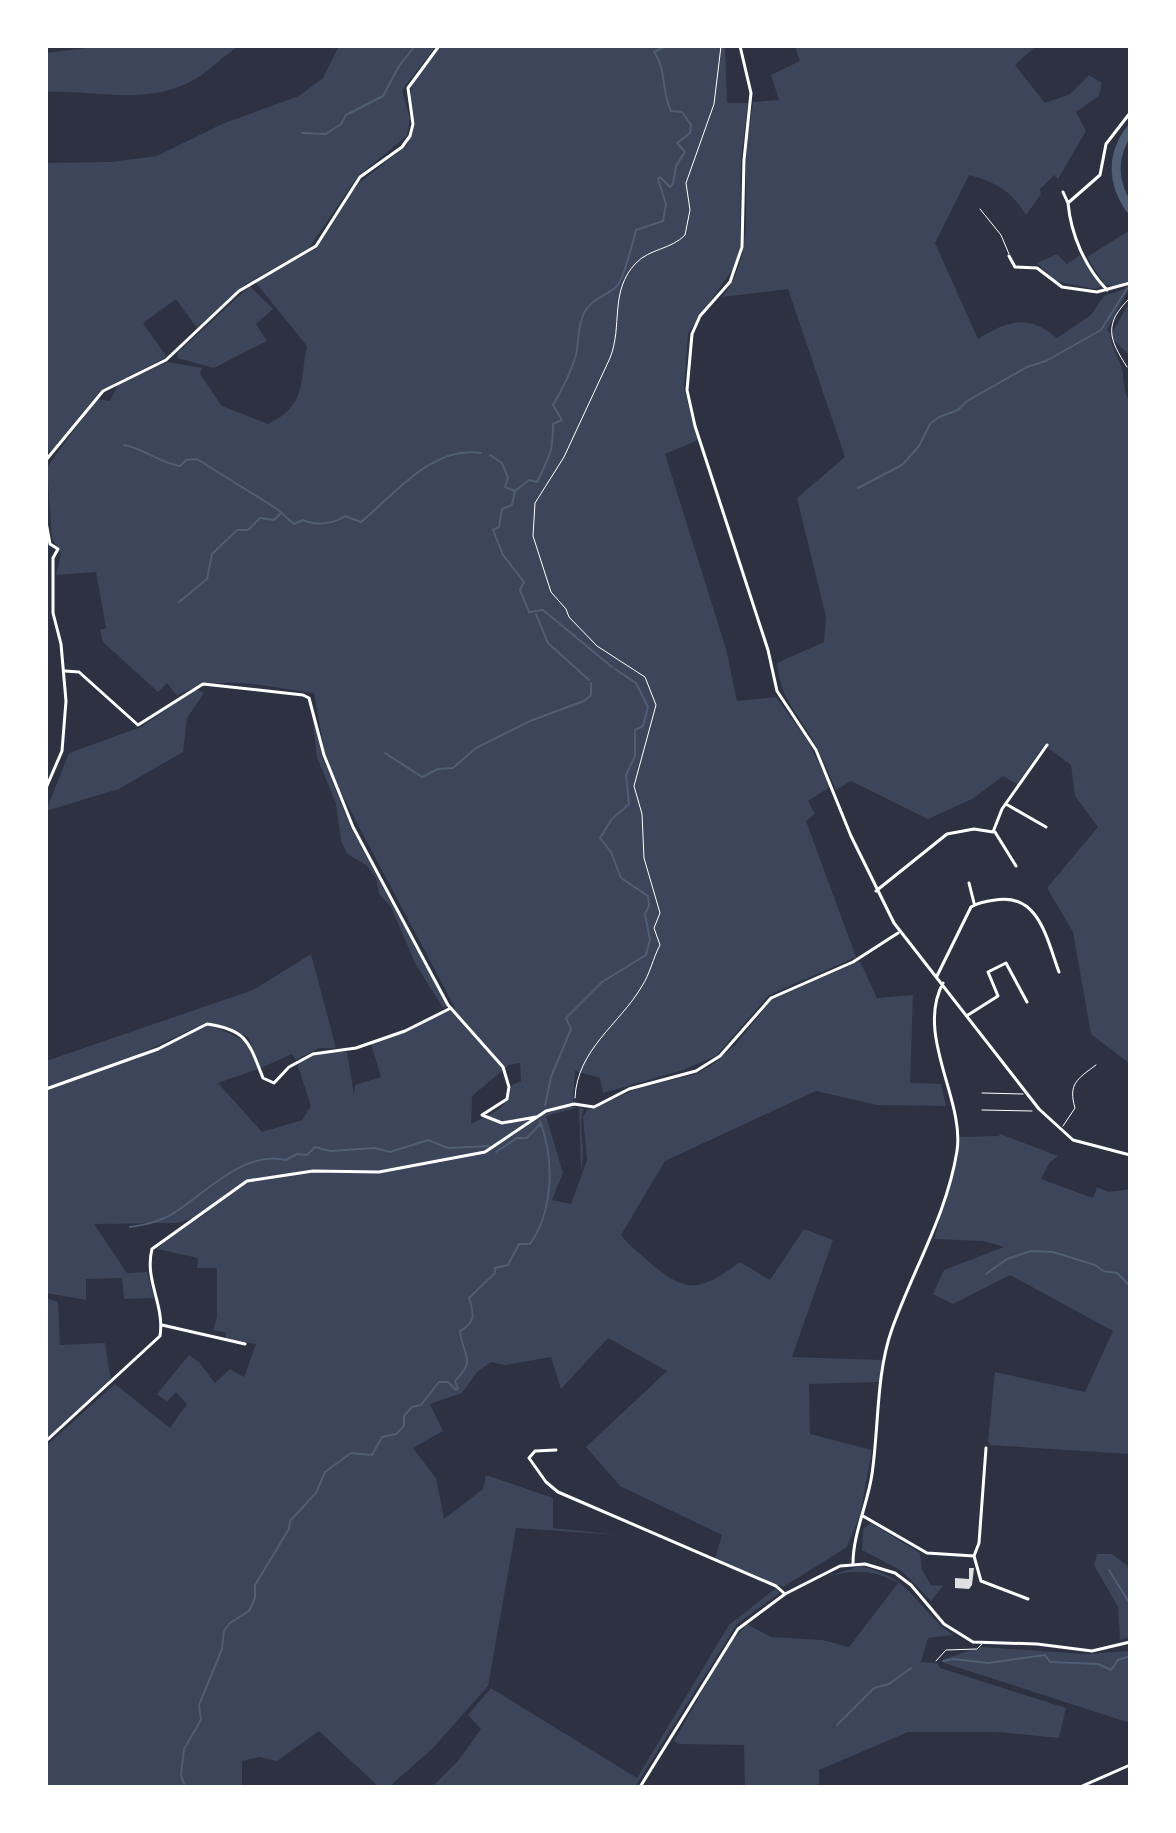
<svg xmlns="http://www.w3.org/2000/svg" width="1176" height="1833" font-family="Ubuntu,sans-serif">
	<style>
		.green { fill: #3c4559; fill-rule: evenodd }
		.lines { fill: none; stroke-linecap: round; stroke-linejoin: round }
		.stream { stroke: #4f5d75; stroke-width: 2 }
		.river { stroke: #4f5d75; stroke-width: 9 }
		.building { fill: #e0e0e3 }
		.path { stroke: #fff; stroke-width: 1 }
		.service { stroke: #fff; stroke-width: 1 }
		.minor { stroke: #fff; stroke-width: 3 }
		.tertiary { stroke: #fff; stroke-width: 3 }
	</style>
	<rect width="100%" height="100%" fill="#2d3142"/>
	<!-- green -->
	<path class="green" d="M103 46H239C221 57 207 74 188 83 142 105 95 90 46 92V53Z
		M339 46H436L402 90 410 119 407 136 358 176 309 248 246 284 197 328 176 299 143 323 167 357 101 390 52 450 46 451V163L111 162 157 156 222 124 299 96 323 78Z
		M442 46H725L727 103H748L741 160 740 247 735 266 688 333 684 389 698 440 665 454 726 649 737 701 776 697 808 741 830 787 808 801 815 814 806 821 856 957 769 995 716 1056 680 1071 603 1093 600 1078 575 1071 573 1103 544 1114C557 1109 570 1104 584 1109 577 1125 587 1150 581 1170L579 1107 546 1116 563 1173 552 1200 571 1204 587 1160 583 1117 587 1110 639 1088 696 1074 712 1065 735 1045 773 998 860 961 877 998 913 995 910 1083 941 1084 946 1106 877 1105 816 1091 665 1161 621 1235C628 1245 639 1252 648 1261 686 1294 700 1292 740 1262L770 1280 804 1229 833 1240 792 1357 882 1360 879 1382 809 1384 810 1434 872 1450 860 1515 847 1547 783 1587 715 1559 722 1535 620 1486 586 1447 667 1371 608 1338 561 1389 551 1357 505 1365 491 1362 477 1372 462 1393 430 1404 443 1431 413 1448 436 1478 444 1519 483 1489 486 1475 553 1498V1528L618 1535 516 1528 488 1686 433 1748 389 1787H379L319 1731 277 1761 259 1757 242 1761V1787H46V1446L115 1384 170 1428 187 1404 176 1392 167 1402 157 1394 189 1355 199 1362 215 1383 230 1369 244 1377 256 1344 225 1339 226 1333 213 1330 217 1317V1268H197L198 1258 157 1249 179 1229 209 1212 178 1223 94 1224 127 1273 147 1272 154 1298 124 1299 122 1278 86 1279V1300L46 1293V1090L159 1050 201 1026H213L248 1042 258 1069 218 1083 262 1132 302 1120 311 1106 297 1063 319 1052H347L354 1095 355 1085 381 1077 371 1044 455 1008 339 789 325 754 314 693C271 688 216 671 177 696L167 683 158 692 103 642 100 630 106 628 96 572 56 575 61 554 52 538 47 467 97 399 110 401 118 384 168 362 202 368 200 374 222 406 268 424C307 405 299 383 307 346L256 283 315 249 358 184 407 145 415 124 410 98 412 84ZM520 1063 521 1081 512 1085C508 1110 492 1113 471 1124L472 1096 509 1065Z
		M795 46H1036L1015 65 1045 103 1070 94 1089 75 1102 83 1099 96 1076 112 1086 131 1058 179 1054 175 1040 189 1041 194 1026 215C1011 191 996 182 969 175L935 243 978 339C1008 321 1027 313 1057 338L1091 315 1104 296 1130 287 1107 330 1111 335 1130 301V356L1111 337C1112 349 1116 353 1120 363 1126 377 1121 388 1130 402V1064L1091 1034 1073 932 1047 888 1098 827 1075 796 1071 765 1044 745 1017 784 1003 776 972 799 928 819 851 781 836 790C828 772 821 753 811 737 794 707 781 700 777 663L824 642 826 617 797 498 845 457 788 289 722 297C753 258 745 211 746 165 746 144 750 123 753 102L779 100 771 75 800 61Z
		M1130 230V281L1113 286 1104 284 1087 257Z
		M1057 254 1067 264 1080 255 1101 286 1095 289 1055 281 1037 263Z
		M250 286 273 309 256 324 267 341 214 368 177 358 178 352Z
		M196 689 204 693 187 718 183 752 119 789 46 811 69 753 141 727Z
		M312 714 322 756 351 828 447 1006 443 1008 416 965 391 907 379 894 376 878 366 865 347 854 341 841 336 804 317 757Z
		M311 954 336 1048H319L296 1060 292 1054 261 1068 248 1037 207 1022 133 1057 46 1087V1061L253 990Z
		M1000 1134 1058 1156 1050 1162 1041 1179 1093 1198 1097 1187 1109 1192 1130 1189V1454L990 1445 988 1441 995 1372 1085 1392 1113 1331 1010 1275 953 1304 933 1294 944 1270 1004 1247 983 1241 934 1239 957 1161 960 1137 999 1136Z
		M46 1298 58 1302 60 1345 105 1343 111 1381 46 1439Z
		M871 1523 920 1553 922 1570 931 1585 943 1586 931 1601 902 1571 862 1550 863 1529Z
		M1097 1554H1112L1130 1568V1637L1120 1640 1118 1607 1094 1565Z
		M860 1566C913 1578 914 1606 953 1635L928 1638 921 1662 937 1663 940 1668 1066 1708 1059 1738 997 1732H908L819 1770V1787H745L744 1745 680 1744 674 1741 729 1644 747 1624 771 1637 822 1640 849 1647 898 1583C874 1569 852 1570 826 1577Z
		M776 1588 780 1593 737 1624 635 1787H432L458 1761 481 1729 468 1715 491 1688 637 1778 729 1625Z
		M981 1647 1085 1654 1130 1651V1723L944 1663V1659Z"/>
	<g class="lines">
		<!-- stream -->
		<path class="stream" d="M302 133 326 134 341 124 346 115 383 96 399 66 415 46
			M124 445C145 449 159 463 180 466L186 460 197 459 277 509 294 524 303 520C316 526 334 524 345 516L361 522C394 495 432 445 481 453
			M490 455 502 463 508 478 505 487 515 491
			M858 488 902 465 919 446 930 424 939 417 958 410 967 401 1027 367 1046 361 1101 330 1128 287
			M179 602 207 579 212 554 237 530H248L260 518 274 520 280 514
			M536 614 548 643 589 680
			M612 667 543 610 529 612 520 590 524 582 503 555 493 530 499 527 502 509 512 505 515 491 529 480 537 482C550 455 553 452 553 424L562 420 553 405C562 390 571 372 576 355 579 340 577 328 584 313 592 298 605 297 616 287 623 281 633 242 636 230L663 221 666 204 658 179 660 177 670 187 673 184 676 166 685 152 677 143 690 133 691 125 682 112 671 111C661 91 667 70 654 52L666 46
			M385 753 422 777 438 769 453 768 476 748 530 721 584 701 591 695V683
			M545 1106 551 1077 571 1029 566 1018 602 982 646 955 650 940 645 914 649 906 648 896 621 878 611 852 600 838 612 819 629 804 626 775 635 756V730L643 726 648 707 636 683 615 669
			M496 1152 517 1138H527L540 1124
			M130 1227C146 1225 164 1220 177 1211 208 1190 246 1150 286 1160L297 1154 307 1155 315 1147 330 1151 375 1148 390 1152 428 1140 448 1148 489 1146
			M986 1274 1007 1259 1031 1251 1053 1252 1095 1265 1103 1271 1117 1273 1130 1286
			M1109 1570 1130 1604
			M943 1661 954 1659 988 1663 1045 1655 1050 1662 1098 1664 1111 1670 1118 1660 1130 1656
			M837 1725 874 1688 889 1684 911 1668
			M185 1787 181 1775 184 1749 201 1720 199 1705 222 1649 224 1631 230 1623 249 1611 255 1598V1585L289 1529 290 1521 316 1493 325 1472 351 1453 372 1455 382 1437 396 1434 404 1426V1416L412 1407 421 1405 439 1382H448L456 1390 458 1388 455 1381C477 1359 463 1357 460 1331 476 1323 474 1313 469 1298L495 1273V1268L508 1265 519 1244H530C553 1211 555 1162 540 1121"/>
		<!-- river -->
		<path class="river" d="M1130 130C1111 155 1112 183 1130 209"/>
	</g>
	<!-- building -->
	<path class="building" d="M969 1568H974L972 1585 969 1589 955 1588V1578L969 1579Z"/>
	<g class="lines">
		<!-- path -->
		<path class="path" d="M1127 367C1109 339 1103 324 1130 298
			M575 1098C577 1049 620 1024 642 986 650 974 653 958 660 945L654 928 660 913 644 858 642 814 634 786 656 705 645 677 597 646 569 617 566 609 551 592 533 536 535 503 564 457 610 358C623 326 609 291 636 263 649 249 672 249 685 235L690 210 686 183 714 104 721 46
			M982 1110 1032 1111"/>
		<!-- service -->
		<path class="service" d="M980 209 1001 235 1009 254
			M982 1093 1023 1094
			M1063 1126 1075 1108C1068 1084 1077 1079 1096 1065
			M936 1661 946 1650 977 1649 982 1644"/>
		<!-- minor -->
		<path class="minor" d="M740 46 751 93 744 160 742 247 730 282 700 316 692 334 687 390 695 426 768 650 777 691 816 750 851 836 894 923 1039 1109 1073 1140 1130 1155
			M1063 192 1068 203
			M1009 256 1015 267 1037 268 1062 287 1097 292 1130 283
			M1107 290C1085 267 1071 235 1068 203L1100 175 1106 144 1130 113
			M65 671 79 672 138 725 203 684 303 695 309 698 324 755 353 827 448 1005 503 1067 509 1087 507 1099 482 1115 502 1123 536 1117
			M1006 804 1046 827
			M995 832 1016 866
			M969 883 974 903
			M876 891 947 834 974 829 993 832 1002 809 1047 745
			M937 976 971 907C979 902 987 901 995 900 1039 892 1047 940 1059 972
			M968 1015 998 996 988 972 1006 963 1027 1002
			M46 1089 158 1049 207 1024C248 1030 249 1043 263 1078L274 1083 289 1067 313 1054 356 1048 405 1031 451 1008
			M162 1325 245 1344
			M46 1441 160 1336C165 1305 144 1280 152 1249L247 1181 313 1171 379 1172 485 1152 546 1111 574 1104 594 1107 629 1089 696 1071 720 1056 771 998 853 962 898 933
			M556 1450 535 1451 529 1458 546 1482 558 1492 776 1586 785 1594
			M863 1516 927 1553 974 1556 981 1581 1028 1599
			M974 1556 979 1543 986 1448
			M853 1563C853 1534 868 1503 872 1474 879 1426 876 1374 892 1329 913 1270 947 1214 957 1151 965 1100 915 1035 943 983
			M1080 1787 1130 1765"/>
		<!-- tertiary -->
		<path class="tertiary" d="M46 460 103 391 166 360 239 291 316 246 360 177 402 147 410 136 413 124 408 88 439 46
			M46 522 50 544
			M46 788 62 751 66 701 61 644 53 613V558L58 549 50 544
			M640 1787 738 1629 785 1594 840 1566 865 1564 895 1573 911 1585 944 1624 973 1642 1037 1644 1092 1651 1130 1642"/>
	</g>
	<!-- border -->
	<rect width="1176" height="1833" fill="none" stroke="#ffffff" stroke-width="96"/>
</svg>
